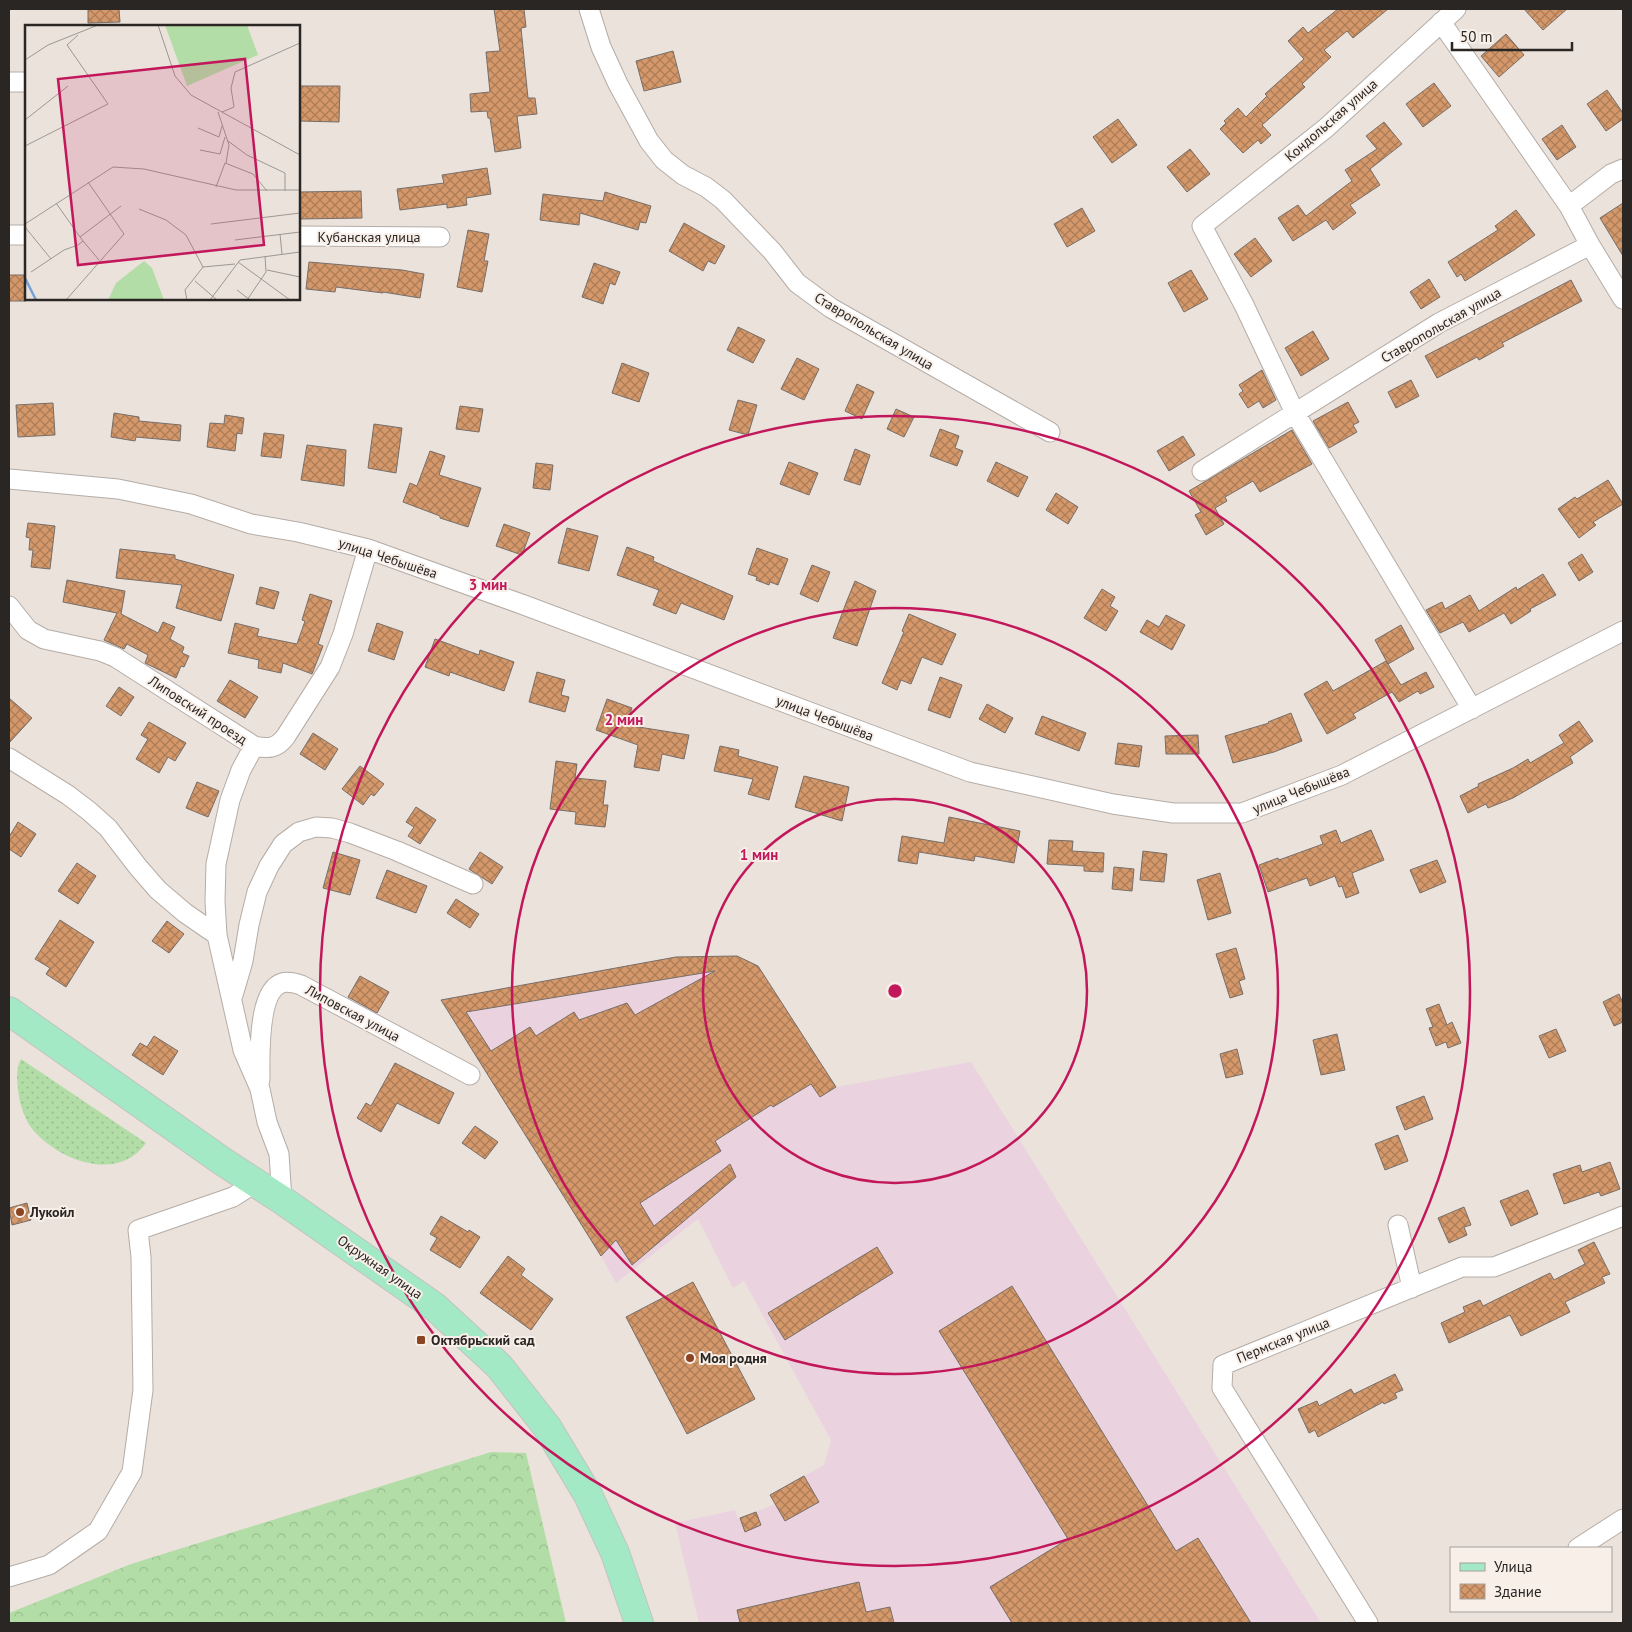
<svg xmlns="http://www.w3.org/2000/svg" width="1632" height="1632" font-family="'PT Sans',sans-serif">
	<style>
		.industrial { fill: #ead3de }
		.grass { fill: url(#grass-dots) }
		.forest { fill: url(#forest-crowns) }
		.building { fill: url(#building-cross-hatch); stroke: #766e69; fill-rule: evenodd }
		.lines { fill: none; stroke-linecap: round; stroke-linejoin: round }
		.street-casing { stroke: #b5aca6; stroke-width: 21 }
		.primary-casing { stroke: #c3c2c1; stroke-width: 30 }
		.street { stroke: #fff; stroke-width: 19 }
		.primary { stroke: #a3e9c5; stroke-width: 28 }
		.ring { fill: none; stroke: #c2185b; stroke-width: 2.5 }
		.poi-dot { fill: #8b4421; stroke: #f8efe9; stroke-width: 2 }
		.labels { text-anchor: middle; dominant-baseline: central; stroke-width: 4; stroke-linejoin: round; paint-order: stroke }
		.street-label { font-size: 14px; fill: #292623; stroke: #f8efe9 }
		.poi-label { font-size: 14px; font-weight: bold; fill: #292623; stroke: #f8efe9; text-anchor: start }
		.inset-river { fill: none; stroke: #75a3d9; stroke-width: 2.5 }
		.inset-road { fill: none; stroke: #9d9792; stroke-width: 1 }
		.view { fill: #c2185b; fill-opacity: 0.15; stroke: #c2185b; stroke-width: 2.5 }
		.inset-edge { fill: none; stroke: #292623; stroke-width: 2.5 }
		.centre { fill: #c2185b; stroke: #f8efe9; stroke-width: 2.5 }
		.ring-label { font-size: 15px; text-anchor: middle; font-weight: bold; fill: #c2185b; stroke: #f8efe9; stroke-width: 4; stroke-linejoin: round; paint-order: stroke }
	</style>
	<defs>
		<pattern id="grass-dots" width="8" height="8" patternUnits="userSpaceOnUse" patternTransform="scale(1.25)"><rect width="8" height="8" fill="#b3dda6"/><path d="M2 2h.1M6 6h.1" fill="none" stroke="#9abe8f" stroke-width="1.8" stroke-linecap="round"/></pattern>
		<pattern id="forest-crowns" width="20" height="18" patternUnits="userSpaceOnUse" patternTransform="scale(1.25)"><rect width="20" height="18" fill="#b3dda6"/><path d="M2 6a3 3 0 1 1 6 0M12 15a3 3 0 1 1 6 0" fill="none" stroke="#9abe8f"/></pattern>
		<pattern id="building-cross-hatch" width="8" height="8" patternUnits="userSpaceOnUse" patternTransform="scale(1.25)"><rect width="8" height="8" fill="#d4986a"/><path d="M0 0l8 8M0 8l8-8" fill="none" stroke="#ac7c57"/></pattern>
	</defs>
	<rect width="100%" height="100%" fill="#ebe2dc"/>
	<!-- industrial -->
	<path class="industrial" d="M737 956 758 966 836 1087 971 1062 1321 1623H699L675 1523 735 1510 738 1519 775 1504 770 1495 824 1465 831 1440 744 1281 733 1288 698 1219 616 1283 601 1256 518 1122 441 1000 676 957Z"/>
	<!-- grass -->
	<path class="grass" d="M21 1059 146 1143C118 1184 55 1160 30 1126 23 1115 19 1101 18 1089 17 1079 16 1068 21 1059Z"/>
	<!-- forest -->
	<path class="forest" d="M491 1452 526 1453 566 1623H9V1613L131 1564Z"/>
	<!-- building -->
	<path class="building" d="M88 9H119L120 22 88 23Z
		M494 9H524L526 27 521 28 528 98H535L537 114 517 116 521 148 495 152 490 118H488L487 111 471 112 470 94 490 92 486 52 500 51Z
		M1338 9H1388L1353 38 1347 31 1324 50 1331 57 1302 84 1305 87 1262 125 1271 135 1261 144 1258 140 1243 153 1220 129 1226 123 1224 121 1238 108 1246 117 1267 96 1265 94 1304 59 1288 41 1303 27 1308 33Z
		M1524 9H1567L1543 30Z
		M1506 34 1524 55 1499 77 1481 56Z
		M673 51 681 82 644 91 636 61Z
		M1434 83 1451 106 1423 127 1406 104Z
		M299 86H340L339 122 299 121Z
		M1607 90 1623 113V119L1606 131 1587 104Z
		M1118 119 1137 145 1112 163 1093 137Z
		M1384 122 1402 144 1370 169 1380 185 1350 205 1356 213 1333 230 1326 220 1293 241 1278 218 1298 205 1306 216 1352 181 1345 170 1377 149 1366 136Z
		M1562 125 1576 147 1557 160 1542 139Z
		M1190 149 1210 174 1187 192 1167 167Z
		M487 168 491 194 466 198 467 205 447 208V204L400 210 397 189 444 183 442 175Z
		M361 191 362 218 299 219V192Z
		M605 192 651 206 646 223 640 222 638 230 580 213 579 225 540 220 543 194 603 201Z
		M1623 203V256L1600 218Z
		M1082 208 1095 231 1067 247 1054 224Z
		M1516 210 1535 235 1514 250 1465 281 1461 274 1457 277 1448 262 1498 230 1495 226Z
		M684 223 725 246 715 264 708 261 703 271 669 251Z
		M468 230 489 234 484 261H488L482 292 457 287Z
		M1255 238 1272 261 1251 277 1234 254Z
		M309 262 402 270 424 274 420 298 383 292V293L336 287 335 292 306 289Z
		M594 263 620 272 615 285 610 283 603 304 582 297Z
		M1191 270 1208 299 1184 312 1168 283Z
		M9 275H26V301H9Z
		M1429 279 1440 297 1421 309 1410 292Z
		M1571 280 1582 301 1502 343 1504 346 1479 360 1477 357 1437 378 1425 356Z
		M738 327 765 340 753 363 727 350Z
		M1313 331 1329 359 1301 376 1285 348Z
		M797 358 819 369 804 400 781 389Z
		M622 363 649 373 639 402 612 393Z
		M1262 370 1276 400 1263 408 1259 401 1248 408 1239 394 1243 391 1239 385Z
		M1411 380 1419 396 1396 408 1388 392Z
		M857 384 874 392 862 419 845 411Z
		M738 400 757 405 748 435 729 430Z
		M1348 402 1359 422 1353 425 1357 432 1329 448 1313 421Z
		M53 403 55 435 18 437 16 405Z
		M460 406 483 409 479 432 456 429Z
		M896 409 914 417 904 437 887 429Z
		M114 413 139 417V421L181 425 180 441 136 437 135 441 111 437Z
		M225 415 244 418 242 434 237 433 235 451 207 447 210 423 224 424Z
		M374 424 402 428 396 473 368 468Z
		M940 429 959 436 955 448 963 451 957 466 930 456Z
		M1292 430 1312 464 1260 492 1253 481 1225 497 1227 501 1215 508 1224 524 1206 535 1195 515 1201 512 1189 491Z
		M264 433 284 435 281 458 261 456Z
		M1183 436 1195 455 1169 471 1157 451Z
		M307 445 346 450 344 486 301 480Z
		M855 449 870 455 860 485 844 480Z
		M430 451 445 456 439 475 481 488 468 527 440 518V516L403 502 410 483 417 486Z
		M789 462 818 473 809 495 780 484Z
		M996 462 1028 477 1018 497 987 481Z
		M536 463 553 465 550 490 533 488Z
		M1608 480 1623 504 1593 522 1596 525 1579 538 1558 509 1575 497 1577 499Z
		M1056 493 1078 507 1068 524 1046 510Z
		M28 523 55 526 50 569 31 567 33 550H29L30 538 26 537Z
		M504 524 530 533 522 555 496 546Z
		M567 528 598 536 589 571 558 563Z
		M627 547 654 557 653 561 733 596 724 620 681 603 676 614 653 605 659 590 617 575Z
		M757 548 788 559 778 585 770 582 769 585 756 580 757 577 748 574Z
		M120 549 175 555V559L234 575 221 621 176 608 182 585 116 578Z
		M1582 554 1593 572 1579 581 1568 563Z
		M812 565 830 572 818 602 800 594Z
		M1543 574 1556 595 1530 609 1531 611 1511 624 1504 613 1469 632 1463 622 1440 633 1426 610 1442 602 1445 609 1470 595 1479 611 1516 587 1517 590Z
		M67 580 125 591 121 614 158 633 163 622 175 627 170 639 184 647 182 653 189 656 184 667 181 666 176 678 145 663 148 655 127 644 124 649 104 640 117 613 63 602Z
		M855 581 876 591 857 646 833 638 846 603Z
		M260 587 279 592 274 609 256 604Z
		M1102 589 1115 597 1110 606 1118 611 1106 631 1084 618Z
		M310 594 332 601 318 644 323 646 312 674 283 663 281 673 258 668 259 660 228 653 235 623 259 629 257 636 297 644 305 621 302 620Z
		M909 614 956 634 942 665 922 657 911 684 901 680 897 690 882 683 904 632 902 631Z
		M1166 615 1185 625 1172 650 1140 632 1147 620 1159 627Z
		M377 623 403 632 394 660 368 651Z
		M1401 625 1414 649 1388 664 1375 640Z
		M435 639 479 655 480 650 514 662 504 691 450 672 449 676 425 667Z
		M1386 661 1401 685 1426 672 1434 687 1420 694 1418 691 1399 702 1392 692 1353 714 1356 718 1327 734 1304 694 1327 681 1333 691Z
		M537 672 565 680 561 695 569 697 565 712 529 702Z
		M940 677 962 685 950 718 928 710Z
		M230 680 258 697 245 718 217 701Z
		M119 687 134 697 121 716 106 706Z
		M9 698 32 718 9 743Z
		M607 699 632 708 626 725 689 735 684 759 662 754 659 771 634 767 638 745 596 730Z
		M987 704 1013 718 1005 733 979 719Z
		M1291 713 1302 741 1274 752 1233 763 1225 736 1269 723 1268 722Z
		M1042 716 1086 733 1079 751 1035 734Z
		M1579 721 1593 741 1570 757 1573 763 1513 798 1488 808 1486 804 1468 813 1460 796 1479 786 1478 784 1513 768 1528 759 1530 763 1564 743 1559 735Z
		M149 722 186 743 175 761 168 757 159 773 136 759 148 739 141 735Z
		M313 733 338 749 325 770 300 754Z
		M1198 735 1199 754H1166L1165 736Z
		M1118 743 1142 746 1139 767 1115 764Z
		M720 746 739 750 738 756 778 767 769 800 748 794 753 779 714 771Z
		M556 761 577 764 575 778 606 781 603 805H608L605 827 575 824 576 812 550 809Z
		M360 766 384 784 374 796 371 794 363 805 342 789Z
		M804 776 849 787 842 821 795 807Z
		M197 782 219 791 208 817 186 808Z
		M416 807 436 820 420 844 408 836 414 827 406 822Z
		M949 817 1020 831 1014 863 975 856 974 861 919 852 917 864 898 861 902 836 944 843Z
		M18 822 36 834 21 857 9 849V837Z
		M1336 830 1341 843 1371 830 1384 860 1352 873 1359 893 1346 898 1342 886 1339 887 1335 876 1310 886 1307 878 1268 892 1259 865 1278 858 1279 860 1323 844 1320 836Z
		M1049 840 1073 841 1072 851 1104 853 1103 872 1084 871V866L1047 864Z
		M1143 851 1167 854 1164 882 1140 880Z
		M333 852 360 860 350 895 323 888Z
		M480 852 503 867 492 884 469 869Z
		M1437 860 1446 882 1420 893 1410 870Z
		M77 863 96 876 78 904 58 891Z
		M1114 867 1134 869 1132 891 1112 889Z
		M387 870 427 886 416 913 376 898Z
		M1220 873 1231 913 1208 920 1197 880Z
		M456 899 479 914 470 928 447 913Z
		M60 920 94 942 66 987 46 974 50 968 35 959Z
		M167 921 184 934 169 953 152 941Z
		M1236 948 1245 979 1239 981 1243 994 1230 998 1216 954Z
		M737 956 758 966 836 1087 820 1097 811 1084 773 1107 771 1105 715 1141 721 1151 640 1203 654 1226 730 1164 736 1177 632 1265 616 1240 601 1256 441 1000 676 957ZM715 971 635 1015 627 1003 579 1020 574 1012 536 1036 530 1027 491 1051 466 1012Z
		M360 976 389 992 377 1013 348 997Z
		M1619 994 1623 1003V1022L1614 1026 1603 1002Z
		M1439 1004 1447 1025 1452 1022 1461 1043 1448 1048 1446 1042 1436 1046 1429 1028 1433 1027 1426 1009Z
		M1556 1029 1566 1051 1549 1058 1539 1036Z
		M1337 1034 1345 1070 1321 1075 1313 1040Z
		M154 1036 178 1051 163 1075 132 1055 140 1043 147 1047Z
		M1237 1049 1243 1074 1226 1078 1220 1054Z
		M395 1063 454 1093 439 1124 397 1103 381 1132 357 1118 366 1103 371 1106Z
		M1424 1096 1433 1119 1405 1130 1396 1107Z
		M475 1126 498 1142 485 1159 462 1143Z
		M1398 1135 1408 1161 1385 1170 1375 1144Z
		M1610 1162 1620 1189 1601 1196 1599 1192 1564 1204 1553 1174 1580 1165 1582 1172Z
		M1528 1190 1538 1214 1511 1226 1500 1201Z
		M27 1203 31 1220 12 1225 9 1208Z
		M1464 1207 1471 1225 1464 1227 1467 1235 1449 1243 1438 1218Z
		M441 1216 468 1232 469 1230 480 1237 460 1268 430 1250 437 1238 430 1234Z
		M1594 1242 1610 1274 1602 1277 1605 1283 1565 1302 1570 1312 1521 1336 1510 1315 1449 1343 1441 1323 1465 1312 1463 1307 1480 1300 1483 1306 1550 1273 1554 1280 1585 1264 1578 1250Z
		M877 1247 893 1273 785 1340 768 1313Z
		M508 1256 525 1269 521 1275 553 1299 531 1330 480 1293Z
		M693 1282 755 1399 687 1434 626 1317Z
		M1012 1286 1176 1551 1198 1538 1251 1623H1012L990 1587 1068 1539 939 1331Z
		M1395 1374 1403 1390 1395 1393 1397 1398 1384 1404 1383 1402 1318 1437 1315 1430 1309 1433 1298 1409 1317 1401 1319 1406 1351 1389 1354 1394Z
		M804 1476 819 1502 785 1521 770 1495Z
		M756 1512 761 1525 745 1532 740 1518Z
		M859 1582 866 1612 890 1607 894 1623H740L737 1610Z"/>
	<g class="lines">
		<!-- street casing -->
		<g class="street-casing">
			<path id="street" d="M589 9 601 47 618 84 649 141 664 160 683 175 706 187 723 200 772 251 797 283 831 308 1050 432
				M1456 9 1326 128 1202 226 1244 305 1295 413 1472 709
				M1441 22 1569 206
				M9 82H26
				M9 235H26
				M299 236 440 237
				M1590 245 1623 299
				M1202 471 1439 323 1590 245 1569 206 1611 174 1623 169
				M9 479 118 489 191 504 251 524 298 532 368 549 524 605 970 772 1113 804 1173 813H1242L1342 775 1623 631
				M9 606 28 630 44 639 100 651 115 657 254 746C268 749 277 749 286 736L330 667 343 634 368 549
				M254 746 241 770 230 800 216 864 215 901 217 935 243 1050 260 1089 267 1122 279 1154 282 1200
				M9 758 68 795 89 811 108 828 138 867 158 890 185 913 217 935
				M233 995 243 961 249 925 257 892 269 866 283 844 299 832 316 827 332 828 350 833 397 851 473 884
				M260 1080C260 1059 257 991 282 983 288 981 295 983 301 985L470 1075
				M1398 1225 1412 1288
				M1578 1548 1623 1519
				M9 1577 49 1565 98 1531 132 1472 143 1390 141 1257 138 1230 233 1197 255 1183
				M1368 1623 1222 1388 1223 1365 1462 1267H1494L1623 1216"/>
		</g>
		<!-- primary casing -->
		<g class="primary-casing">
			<path id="primary" d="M9 1011 222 1161 282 1200 435 1307 499 1366 547 1427 588 1495 615 1553 639 1623"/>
		</g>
		<!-- street -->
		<use href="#street" class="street"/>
		<!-- primary -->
		<use href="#primary" class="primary"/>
	</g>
	<!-- distance rings -->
	<g class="ring">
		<circle cx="895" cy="991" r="192"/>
		<circle cx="895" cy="991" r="383"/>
		<circle cx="895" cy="991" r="575"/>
	</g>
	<!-- markers -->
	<g class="poi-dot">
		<circle cx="20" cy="1212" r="5"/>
		<rect x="416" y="1335" width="10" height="10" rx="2.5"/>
		<circle cx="690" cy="1358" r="5"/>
	</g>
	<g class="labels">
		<!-- street labels -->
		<g class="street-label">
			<text transform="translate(1331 120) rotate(-41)">Кондольская улица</text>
			<text x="369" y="237">Кубанская улица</text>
			<text transform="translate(1441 325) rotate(-30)">Ставропольская улица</text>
			<text transform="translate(874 331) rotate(31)">Ставропольская улица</text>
			<text transform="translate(388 558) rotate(18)">улица Чебышёва</text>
			<text transform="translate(198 710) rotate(33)">Липовский проезд</text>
			<text transform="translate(825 718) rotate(21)">улица Чебышёва</text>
			<text transform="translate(1301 790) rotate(-22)">улица Чебышёва</text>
			<text transform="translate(353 1013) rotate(28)">Липовская улица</text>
			<text transform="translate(380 1267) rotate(35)">Окружная улица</text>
			<text transform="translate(1283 1340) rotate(-22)">Пермская улица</text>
		</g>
		<!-- poi labels -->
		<g class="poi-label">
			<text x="30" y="1212">Лукойл</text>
			<text x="431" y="1340">Октябрьский сад</text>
			<text x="700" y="1358">Моя родня</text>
		</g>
	</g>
	<!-- overview -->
	<g transform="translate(25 25)">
		<rect width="275" height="275" fill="#ebe2dc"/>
		<path d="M140 0H222L233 30 162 61Z" fill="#b3dda6"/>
		<path d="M119 236 127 243 139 275H83L91 258Z" fill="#b3dda6"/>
		<path class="inset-river" d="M0 253 11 275"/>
		<path class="inset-road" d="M133 0 150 51 166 70 275 130M0 35 23 20 73 0M193 87 204 120 201 138M197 87 209 82 206 63 210 47 275 18M0 95 43 61M173 103 194 112 197 101M203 116 222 130 260 148V166M0 121 83 79 42 20 53 10M175 125 195 129 200 112M191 162 200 138 228 149 242 166M31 178 55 212M114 184 141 195 161 210 178 242 210 239M0 199 88 142 119 144 211 165H275M186 199 275 188M0 202 26 234M255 209 257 229M210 215 275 207M58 216 74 235M213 237 265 275M242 245 275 252M6 247 39 225 53 220 58 216 55 212 96 181M170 256 192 275M212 265 225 275M41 275 99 209 63 157M162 275 160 265 178 242M185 275 215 235 275 227M222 275 241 247 240 231"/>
		<path class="view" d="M220 34 239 220 53 240 33 54Z"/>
		<rect width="275" height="275" class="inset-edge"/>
	</g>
	<circle cx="895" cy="991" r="8" class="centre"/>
	<g class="ring-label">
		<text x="488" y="590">3 мин</text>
		<text x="624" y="725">2 мин</text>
		<text x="759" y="860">1 мин</text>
	</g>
	<!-- border -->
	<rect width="1632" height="1632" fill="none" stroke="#292623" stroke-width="20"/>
	<!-- legend -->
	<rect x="1450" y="1547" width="162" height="65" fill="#f8efe9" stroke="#a59f9a"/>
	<rect x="1460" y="1563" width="25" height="8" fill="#a3e9c5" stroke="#a59f9a"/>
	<text x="1494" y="1572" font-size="15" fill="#292623">Улица</text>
	<rect x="1460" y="1584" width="25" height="15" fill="url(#building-cross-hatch)" stroke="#a59f9a"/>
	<text x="1494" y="1597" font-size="15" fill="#292623">Здание</text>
	<!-- scale -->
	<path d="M1452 42v8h120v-8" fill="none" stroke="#292623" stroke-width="2.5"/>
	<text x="1460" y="42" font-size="15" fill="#292623" stroke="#f8efe9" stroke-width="4" paint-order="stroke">50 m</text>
</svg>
